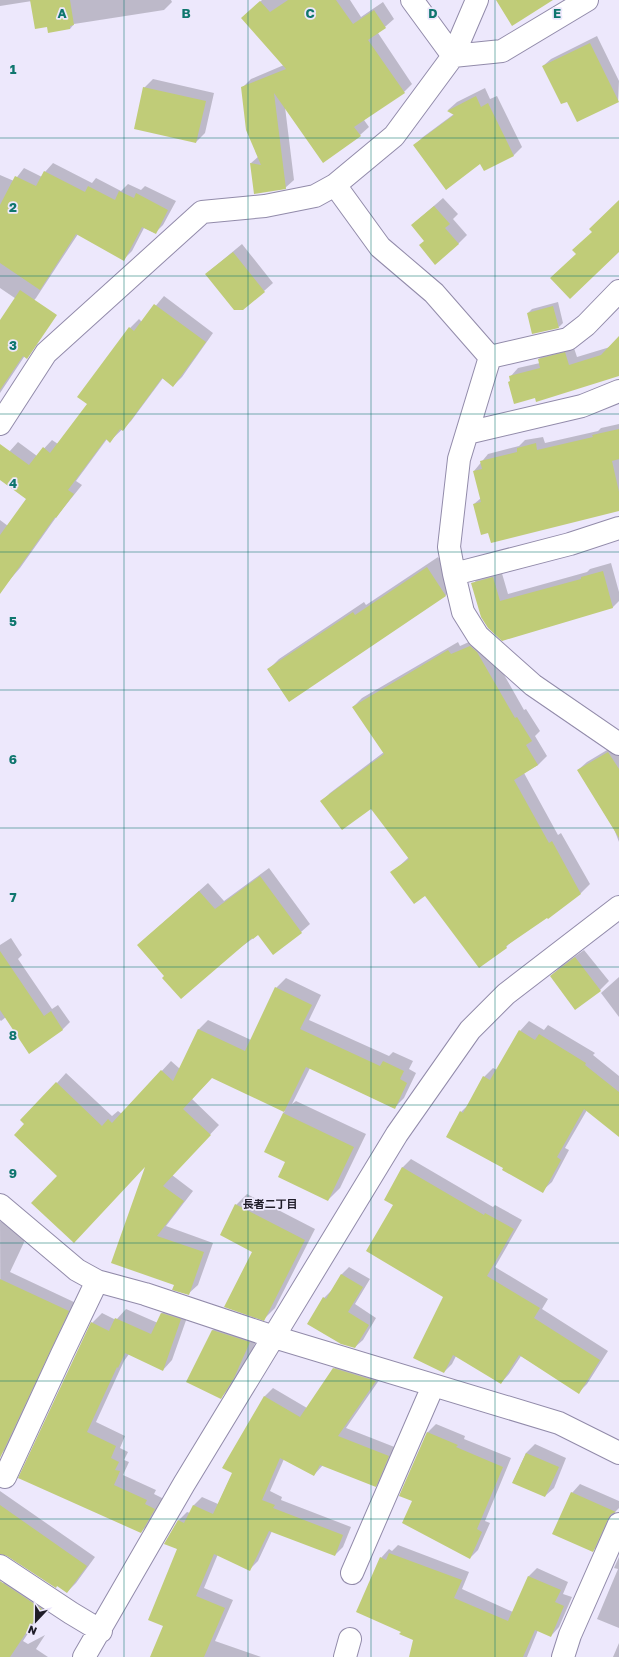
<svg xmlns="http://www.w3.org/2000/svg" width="619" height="1657" font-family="'Golos Text','Noto Sans JP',sans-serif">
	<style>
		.shadow { fill: #0003 }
		.building { fill: #c0cc78 }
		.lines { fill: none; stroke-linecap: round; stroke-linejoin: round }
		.street-casing { stroke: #928baa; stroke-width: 24 }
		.street { stroke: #fff; stroke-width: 22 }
		.grid { fill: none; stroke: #0f766e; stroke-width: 1; stroke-opacity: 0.55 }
		.labels { text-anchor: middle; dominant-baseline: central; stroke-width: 3.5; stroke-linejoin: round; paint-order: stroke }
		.neighbourhood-label { font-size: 11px; font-weight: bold; fill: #1f1c28; stroke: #ede8fc }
		.grid-label { font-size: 13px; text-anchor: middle; font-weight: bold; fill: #0f766e; stroke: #ede8fc; stroke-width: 3.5; stroke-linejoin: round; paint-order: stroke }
	</style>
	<rect width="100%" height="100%" fill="#ede8fc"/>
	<!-- shadow -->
	<path class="shadow" d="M0 0H171L172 2 164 10 74 24 70 29 48 26 32 1 0 6Z
		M262 0H350L361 17 383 2 394 19 378 33 412 84 404 92 364 120 369 127 360 135 285 107 294 180 285 188 255 193 251 163 259 156 242 88 251 79 284 65 251 10Z
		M597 36 619 81 618 101 543 66 551 59Z
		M153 79 214 93 205 133 196 142 144 88Z
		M485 88 490 99 497 96 522 147 514 155 484 170 481 163 414 146 423 137 454 114 448 110 457 102Z
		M53 163 92 183 96 178 121 191 128 184 141 190 145 186 176 201 163 225 155 233 144 228 132 251 124 259 78 234 36 298 28 307 0 288V175L14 181 24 168 42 177 45 172Z
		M443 198 458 214 453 219 467 235 458 244 425 241 412 225Z
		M242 244 273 283 264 291 206 274Z
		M164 296 213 333 182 377 173 386 163 378 131 421 110 441 107 439 76 481 82 485 57 516 20 568 0 591V520L8 526 27 499 0 479V462L18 442 37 456 52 440 58 444 99 389 130 328 139 319 142 322Z
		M558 302 563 323 559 327 528 313 532 309Z
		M0 324 34 342 0 393Z
		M619 337V375L536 396 511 380 510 377 518 368 540 363 539 359 547 351 573 345 577 357 610 347Z
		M619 424V510L489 532 474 504 481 498 474 471 488 454 519 446 525 440 543 437 545 443 598 431 601 428Z
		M438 557 456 585 446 595 289 701 268 670 279 659 364 602 366 605Z
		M611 563 619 592V601L613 607 503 640 473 584 481 575 501 570 508 594 587 572 590 569Z
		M480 637 486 643 524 710 526 709 540 731 535 736 547 756 538 765 524 773 558 835 561 833 590 884 581 893 548 918 547 916 513 940 506 947 392 873 409 857 371 807 321 802 330 793 384 752 353 707 362 698 458 642 460 646Z
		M617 744 619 747V842L614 829 578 770 587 762Z
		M269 868 310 924 301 932 259 934 234 952 165 976 147 937 208 883 224 901Z
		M11 938 22 955 18 959 52 1009 58 1005 70 1022 63 1029 29 1052 6 1017 1 1021 0 1020V945Z
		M584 950 609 981 600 990 551 976 560 967Z
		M619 977V1017L601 993Z
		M286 978 321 995 309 1020 389 1056 393 1052 413 1061 409 1069 416 1073 404 1098 394 1108 310 1068 292 1104 296 1101 366 1134 340 1188 328 1200 287 1162 283 1113 285 1111 212 1077 192 1099 219 1125 172 1175 193 1191 166 1226 213 1243 198 1285 188 1294 176 1284 113 1262 147 1164 58 1176 57 1083 66 1073 112 1116 118 1111 122 1114 171 1061 180 1069 199 1029 208 1020 251 1040 276 988Z
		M529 1021 544 1030 548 1025 595 1053 593 1055 619 1076V1136L587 1110 565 1148 569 1150 552 1182 542 1191 505 1168 461 1112 470 1103 484 1077 493 1068 497 1070 520 1031Z
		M411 1159 493 1207 495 1205 522 1220 495 1267 548 1299 542 1309 608 1351 587 1384 579 1392 521 1356 509 1374 501 1383 456 1356 452 1364 444 1372 445 1297 395 1205 402 1168Z
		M247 1194 315 1229 275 1308 264 1319 253 1252 236 1205Z
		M0 1221 28 1234 10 1272 76 1303 9 1446 1 1454Z
		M349 1267 370 1279 355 1304 376 1318 363 1340 355 1347 309 1323 324 1298 332 1290 342 1274Z
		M172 1303 190 1309 172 1360 163 1370 129 1354 124 1361 96 1422 125 1436 120 1448 128 1452 124 1460 129 1462 123 1475 156 1490 154 1494 164 1499 151 1522 141 1532 20 1477 92 1323 102 1313 116 1320 126 1309 158 1323 162 1313Z
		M226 1318 261 1330 246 1364 233 1385 221 1397 187 1381 213 1330Z
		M342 1360 384 1373 346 1428 397 1448 384 1477 376 1486 323 1465 314 1475 284 1459 270 1491 282 1497 281 1500 351 1527 343 1547 335 1555 272 1531 258 1561 250 1569 218 1554 204 1588 233 1600 215 1641 261 1657H151L164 1625 178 1549 165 1543 179 1520 187 1512 190 1513 194 1505 202 1497 218 1504 233 1472 223 1468 265 1396 273 1388 307 1408 334 1369Z
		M436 1424 465 1436 464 1439 511 1458 485 1521 490 1523 478 1550 470 1558 414 1500 400 1495 428 1432Z
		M535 1444 566 1458 554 1488 545 1496 513 1482 526 1453Z
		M580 1484 619 1501V1508L615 1512 601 1542 593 1551 572 1493Z
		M0 1491 95 1557 76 1583 67 1592 0 1537Z
		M398 1545 469 1572 462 1589 513 1612 529 1576 537 1568 568 1582 563 1594 572 1597 559 1627 551 1636 538 1630 527 1657H410L414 1640 402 1631 381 1558 389 1549 392 1551Z
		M619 1557V1628L597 1619 618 1569 614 1568Z
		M11 1575 50 1600 23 1641 28 1644 45 1635 36 1649 48 1657H0V1587Z
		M619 1643V1657H613Z"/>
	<!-- building -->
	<path class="building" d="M30 0H70L74 25 70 26V29L48 33 47 27 35 29Z
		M288 0H336L353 24 374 10 386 28 368 40 405 93 354 127 361 136 323 163 274 93 286 189 254 194 250 163 261 165 246 130 241 87 286 69 241 18 260 1 270 12Z
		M496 0H553L512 26Z
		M590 43 619 102 577 122 567 102 561 104 542 66Z
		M143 87 206 101 196 143 134 129Z
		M476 96 481 107 488 103 489 105 514 156 484 171 480 164 446 190 413 145 454 115 447 111Z
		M44 171 85 192 88 186 115 200 119 191 134 198 136 193 168 210 156 234 142 227 124 261 76 234 40 290 0 263V205L15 176 36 186Z
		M619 200V252L570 299 550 278 576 254 572 250 592 232 589 229Z
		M434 206 450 224 445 228 459 244 435 265 419 245 424 241 411 225Z
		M233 252 265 292 243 310H234L205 274Z
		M20 290 57 315 27 359 23 356 0 390V320Z
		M154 304 206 342 173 387 162 378 123 431 120 429 110 443 106 439 68 490 74 494 56 518 55 517 0 594V535L26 499 0 480V444L29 465 43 447 50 453 87 404 77 397 129 327 134 331Z
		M553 306 559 328 532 334 527 313Z
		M619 336V376L536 402 535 398 514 404 508 382 510 381 509 376 540 368 538 359 565 352 569 365 601 355Z
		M619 429V459L612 461 619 492V511L491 543 488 533 481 535 473 504 481 502 473 471 482 469 480 461 517 452V448L536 443 537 450 593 437 592 435Z
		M427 567 446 596 289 702 267 669 353 612 355 615Z
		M603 571 613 608 502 641 488 628 481 617 471 583 493 577 500 601 581 579V577Z
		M470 646 477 652 515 718 517 717 532 741 526 745 538 765 514 780 549 843 552 841 581 894 548 919 547 918 506 946 507 948 479 968 425 896 414 904 390 872 409 859 371 809 342 830 320 801 384 754 352 707 448 650 451 654Z
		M608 752 619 769V838L577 770Z
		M260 876 302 933 273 955 258 935 253 939 252 938 181 999 162 978 164 976 137 945 199 891 215 909Z
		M0 951 44 1016 51 1011 63 1030 29 1054 0 1010Z
		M575 957 601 991 575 1010 550 976Z
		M275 987 312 1005 300 1029 380 1066 383 1061 404 1071 400 1079 407 1083 395 1109 306 1067 284 1112 212 1078 183 1109 211 1135 163 1186 184 1201 157 1236 204 1252 189 1295 172 1290 174 1285 111 1263 145 1167 74 1243 31 1203 57 1176 14 1135 24 1124 20 1120 56 1082 102 1126 108 1119 112 1123 161 1070 173 1081 198 1029 245 1051Z
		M519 1030 535 1040 539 1034 586 1063 585 1065 619 1092V1137L584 1109 557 1157 561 1160 543 1193 502 1170 503 1168 446 1137 460 1111 463 1113 483 1076 490 1080Z
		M283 1113 354 1147 328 1201 278 1177 285 1162 264 1152Z
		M402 1167 484 1215 485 1213 514 1229 487 1276 540 1308 534 1318 600 1360 579 1394 519 1355 501 1384 453 1355 444 1373 413 1358 443 1297 366 1251 393 1205 384 1200Z
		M235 1204 305 1240 264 1321 224 1307 252 1252 220 1235Z
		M341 1274 363 1287 348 1312 369 1325 355 1348 341 1344 307 1324 323 1297 326 1299Z
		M0 1279 69 1311 0 1458Z
		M161 1313 181 1319 163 1371 125 1353 118 1368 117 1367 87 1432 116 1446 111 1458 119 1462 115 1470 120 1471 114 1485 147 1500 145 1504 155 1509 141 1533 18 1478 91 1322 109 1331 115 1318 151 1334Z
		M212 1330 250 1342 234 1378 221 1399 186 1382Z
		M333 1368 376 1381 338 1436 389 1456 376 1487 320 1465 314 1476 280 1458 262 1500 275 1505 273 1508 343 1535 335 1556 269 1531 250 1571 214 1554 196 1596 225 1608 204 1657H150L163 1626 148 1620 177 1549 164 1544 178 1520 184 1523 193 1505 213 1514 232 1473 222 1468 264 1396 300 1417Z
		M427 1432 458 1445 456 1447 503 1467 477 1529 482 1532 470 1559 402 1523 412 1501 399 1496Z
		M526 1453 559 1467 545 1497 512 1483Z
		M571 1492 616 1512 611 1514 608 1519 593 1552 552 1534Z
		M0 1505 87 1566 67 1593 57 1586 56 1588 7 1556 0 1554Z
		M389 1553 462 1580 454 1598 508 1621 528 1576 561 1590 555 1602 564 1606 551 1637 535 1630 523 1657H409L413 1640 399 1634 401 1632 356 1612 380 1557 386 1560Z
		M0 1581 42 1609 10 1657H0Z"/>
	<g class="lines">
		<!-- street casing -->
		<g class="street-casing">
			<path id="street" d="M412 0 453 56 502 51 587 0
				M477 0 453 56 394 136 335 185 380 247 434 293 490 357 459 459 449 547 454 574 463 612 478 636 533 685 619 744
				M490 357 568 339 586 325 619 291
				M0 424 46 353 202 212 265 206 315 196 335 185
				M467 433 582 406 619 391
				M454 574 570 544 619 528
				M0 1205 77 1270 97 1281 145 1294 274 1337 559 1423 619 1453
				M5 1477 62 1354 97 1281
				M0 1566 71 1613 101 1631
				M352 1573 433 1386
				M84 1657 184 1484 397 1134 470 1030 506 994 619 907
				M345 1657 350 1639
				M563 1657 570 1635 619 1524"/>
		</g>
		<!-- street -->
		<use href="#street" class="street"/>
	</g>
	<!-- grid -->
	<path class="grid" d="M124 0V1657M248 0V1657M371 0V1657M495 0V1657M0 138H619M0 276H619M0 414H619M0 552H619M0 690H619M0 828H619M0 967H619M0 1105H619M0 1243H619M0 1381H619M0 1519H619"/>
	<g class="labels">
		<!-- neighbourhood labels -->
		<g class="neighbourhood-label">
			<text x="270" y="1203">長者二丁目</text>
		</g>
	</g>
	<g class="grid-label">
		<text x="62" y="18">A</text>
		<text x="186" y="18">B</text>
		<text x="310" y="18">C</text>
		<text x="433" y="18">D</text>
		<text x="557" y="18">E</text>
		<text x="13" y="74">1</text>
		<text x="13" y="212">2</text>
		<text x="13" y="350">3</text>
		<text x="13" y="488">4</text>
		<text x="13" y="626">5</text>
		<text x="13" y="764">6</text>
		<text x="13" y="902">7</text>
		<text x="13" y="1040">8</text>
		<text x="13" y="1178">9</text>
	</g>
	<!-- north arrow -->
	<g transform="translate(36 1621) rotate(202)" stroke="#ede8fc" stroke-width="3" paint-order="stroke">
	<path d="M0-3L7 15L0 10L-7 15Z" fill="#1f1c28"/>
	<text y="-6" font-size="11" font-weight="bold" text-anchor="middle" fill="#1f1c28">N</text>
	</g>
</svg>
